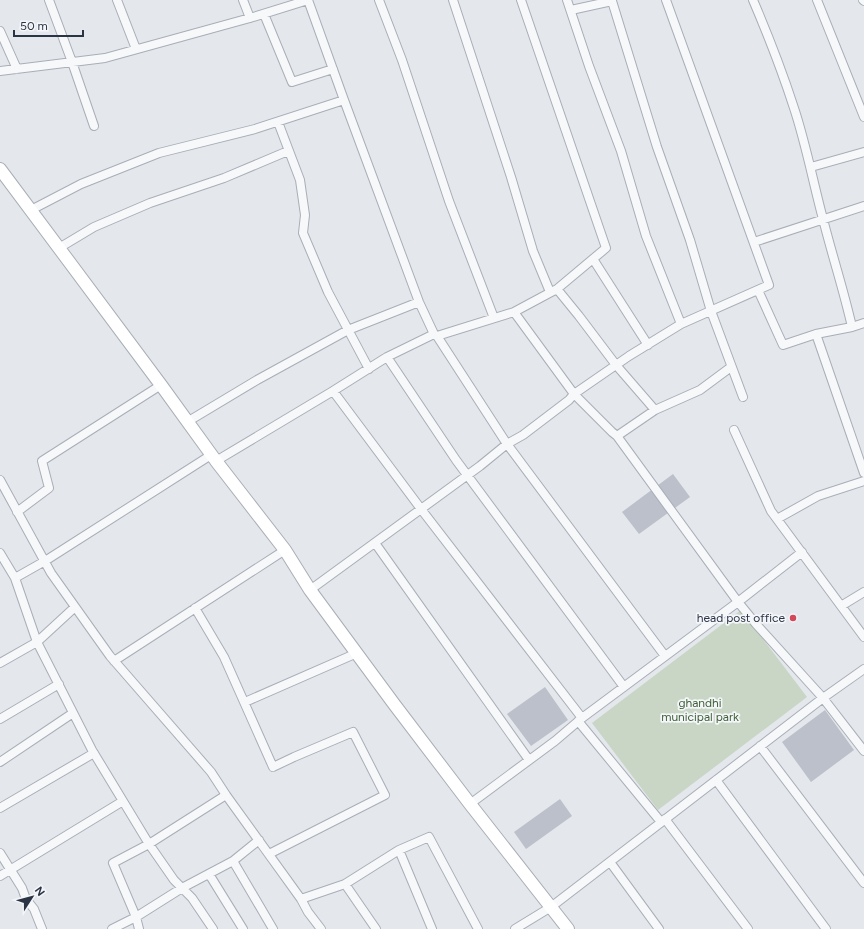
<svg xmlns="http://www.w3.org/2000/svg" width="864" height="929" font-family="Figtree,sans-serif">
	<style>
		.green { fill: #c9d6c5 }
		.building { fill: #bbc0ca }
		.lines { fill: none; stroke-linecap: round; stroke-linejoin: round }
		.street-casing { stroke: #a9aeb7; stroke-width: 10 }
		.secondary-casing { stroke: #a9aeb7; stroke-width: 14 }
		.street { stroke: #f7f8fa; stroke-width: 8 }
		.secondary { stroke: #fff; stroke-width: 12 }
		.poi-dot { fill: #d1495b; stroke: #f4f6f9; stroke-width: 1.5 }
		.labels { text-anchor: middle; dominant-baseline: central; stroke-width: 3.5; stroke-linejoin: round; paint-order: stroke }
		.poi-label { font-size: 12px; fill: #2b3445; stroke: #f4f6f9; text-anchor: end }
		.park-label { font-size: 12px; fill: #3f6138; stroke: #f4f6f9 }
	</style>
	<rect width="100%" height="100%" fill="#e4e7ec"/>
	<!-- green -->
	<path class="green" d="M741 610 807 697 658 810 592 723Z"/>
	<!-- building -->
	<path class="building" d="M673 474 690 497 639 534 622 512Z
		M545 687 568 720 531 746 507 714Z
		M825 710 854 750 811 782 782 742Z
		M560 799 572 816 526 849 514 832Z"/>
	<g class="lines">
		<!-- street casing -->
		<g class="street-casing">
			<path id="street" d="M49 0 72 62 94 126
				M117 0 136 49
				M243 0 250 18
				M308 0 344 100 419 302 434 334 437 336 507 444 665 656
				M379 0 402 60 449 201 494 318
				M453 0 511 177 533 251 550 292
				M521 0 606 248 557 289 579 316 616 365 655 410
				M567 0 589 66 621 151 646 236 681 324
				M753 0C768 35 782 71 794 108 806 144 813 182 823 219 832 255 844 291 852 327L864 323
				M817 0 864 117
				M863 0 864 1
				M571 10 612 1 657 147 690 240 711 311 743 397
				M264 14 292 82 333 69
				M0 31 17 69
				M0 71 105 58 250 18 308 0
				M278 122 300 180 305 215 303 233 328 292 369 369
				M811 167 864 152
				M31 210 81 184 159 153 255 129 344 100
				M754 242 864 206
				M59 248 94 227 150 203 224 178 288 151
				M593 259 648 345
				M758 290 783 345 816 334 864 473
				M816 334 852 327
				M437 336 514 312 555 290
				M387 357 456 460 624 687
				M333 391 421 509 582 718
				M187 422 257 380 348 330 419 302
				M734 430 771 511 864 637
				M617 436 655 410 700 390 731 367
				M216 461 333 391 387 357 434 334
				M0 480 51 573 110 656 211 772 226 795 301 899 308 912 321 929
				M17 512 49 488 42 461 161 385
				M777 519 818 496 864 481
				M375 543 529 760
				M802 552 738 602 756 624 823 698 864 751
				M0 553 15 578 37 642 92 750 149 844 226 795
				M15 578 45 561 211 455
				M310 590 480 466 507 444 523 435 569 400 574 394 629 356 681 324 769 285 666 0
				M841 606 864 592
				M195 608 224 657 273 767 294 757 353 732 385 795 269 854
				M114 661 285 550
				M0 663 37 642 75 607
				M245 702 357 653
				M0 719 59 684
				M578 721 661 822
				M760 746 864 883
				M0 762 73 713
				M716 780 826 929
				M470 804 555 741 582 718 738 602 617 436 612 432 574 394 514 312
				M0 808 94 753
				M665 819 748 929
				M399 850 432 929
				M0 853 22 888 26 899 34 909 42 929
				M233 861 273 929
				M610 862 659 929
				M209 874 243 929
				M0 876 123 801
				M345 884 399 850 429 837 478 929
				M301 899 345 884 376 929
				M112 929 136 917 182 888 233 861 259 840
				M139 929 136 917 113 863 149 844 174 880 192 898 213 929
				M515 929 551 907 823 698 864 669"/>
		</g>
		<!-- secondary casing -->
		<g class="secondary-casing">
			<path id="secondary" d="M0 169 161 385 216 461 285 550 310 590 394 704 470 804 568 929"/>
		</g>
		<!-- street -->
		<use href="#street" class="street"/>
		<!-- secondary -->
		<use href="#secondary" class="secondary"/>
	</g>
	<!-- markers -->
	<circle class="poi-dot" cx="793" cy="618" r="4"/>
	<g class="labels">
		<!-- poi labels -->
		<g class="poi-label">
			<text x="785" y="618">head post office</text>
		</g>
		<!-- park labels -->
		<g class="park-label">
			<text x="700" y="703">ghandhi<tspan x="700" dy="14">municipal park</tspan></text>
		</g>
	</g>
	<!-- north arrow -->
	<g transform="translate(32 897) rotate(54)" stroke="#f4f6f9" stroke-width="3" paint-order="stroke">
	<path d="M0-3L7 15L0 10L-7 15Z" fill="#2b3445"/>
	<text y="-6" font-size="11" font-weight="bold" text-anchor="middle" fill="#2b3445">N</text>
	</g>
	<!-- scale -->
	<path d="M14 30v6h69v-6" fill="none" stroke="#2b3445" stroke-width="2"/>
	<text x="20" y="30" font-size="12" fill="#2b3445" stroke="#f4f6f9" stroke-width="3" paint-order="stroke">50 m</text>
</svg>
